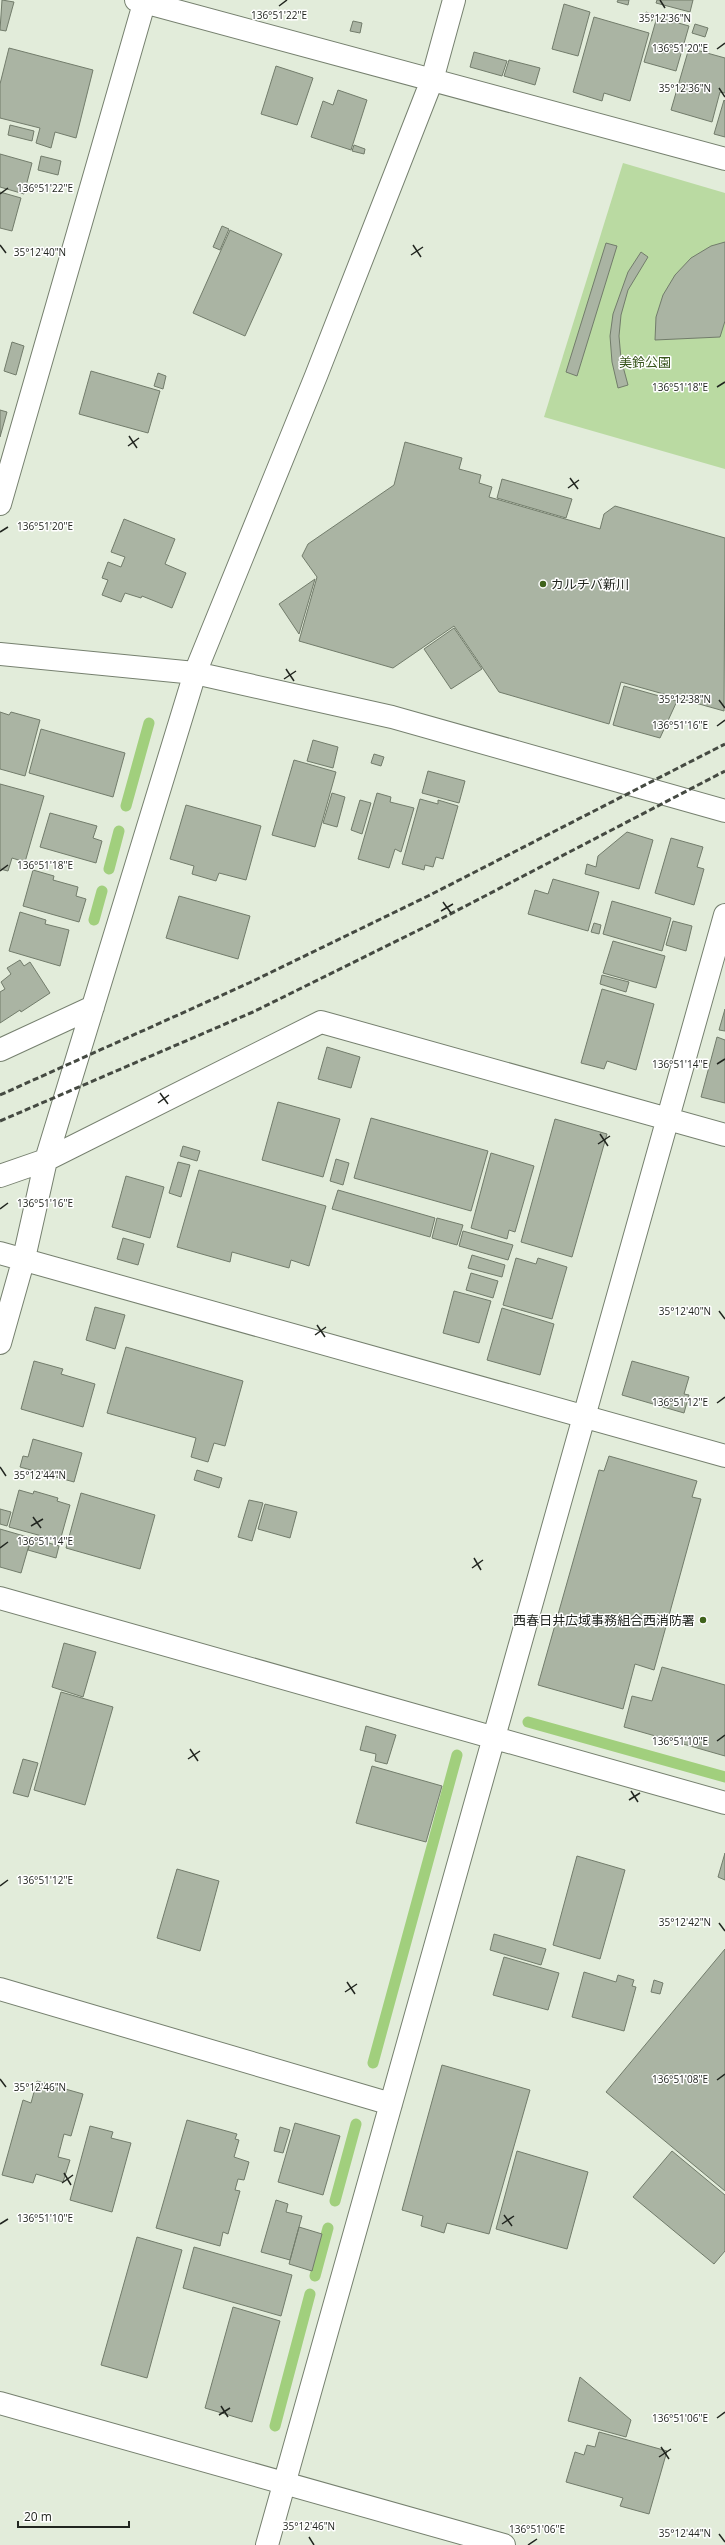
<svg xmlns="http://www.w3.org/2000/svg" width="725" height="2545" font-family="'Open Sans','Noto Sans JP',sans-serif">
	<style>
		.green { fill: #badaa2 }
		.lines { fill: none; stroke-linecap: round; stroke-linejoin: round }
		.stream { stroke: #a1cf7d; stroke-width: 11 }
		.building { fill: #aab4a3; stroke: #727c6b }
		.minor-casing { stroke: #76806f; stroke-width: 24 }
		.minor { stroke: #fff; stroke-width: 22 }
		.rail { stroke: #454a42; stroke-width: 3; stroke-dasharray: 6 3; stroke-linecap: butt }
		.ticks { fill: none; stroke: #21251f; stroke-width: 1.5 }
		.poi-dot { fill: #3f631b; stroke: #fff; stroke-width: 1.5 }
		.labels { text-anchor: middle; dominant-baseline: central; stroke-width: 3; stroke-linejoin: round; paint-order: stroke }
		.park-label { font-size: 13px; fill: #38551d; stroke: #fff }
		.poi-label { font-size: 13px; fill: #21251f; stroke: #fff; text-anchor: start }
		.ticks-label { font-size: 10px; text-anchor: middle; fill: #21251f; stroke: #fff; stroke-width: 3; stroke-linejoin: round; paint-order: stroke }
	</style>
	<rect width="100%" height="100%" fill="#e2ecda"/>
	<!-- green -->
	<path class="green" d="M623 163 725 193V469L544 417Z"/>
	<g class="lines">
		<!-- stream -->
		<path class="stream" d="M126 806 149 723
			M109 869 119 831
			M94 920 102 891
			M528 1722 725 1777
			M373 2063 457 1755
			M335 2201 356 2124
			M315 2276 328 2228
			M275 2426 310 2294"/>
	</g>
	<!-- building -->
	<path class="building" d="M2 0 14 2 6 31 0 30Z
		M618 0H629L628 5 617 2Z
		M657 0H693L690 12 656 3Z
		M564 4 590 12 578 56 552 49Z
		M646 12 654 15 652 21 644 19Z
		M594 17 649 33 630 101 604 93 602 101 573 92Z
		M657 17 689 26 676 71 644 62Z
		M353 21 362 23 360 33 350 31Z
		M695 24 708 28 705 37 692 33Z
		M9 48 93 70 76 138 55 132 51 148 36 143 40 128 0 118V84Z
		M689 48 725 58V93L720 92 712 122 671 110Z
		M474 52 507 61 502 76 470 67Z
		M509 60 540 68 535 85 504 76Z
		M276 66 313 78 297 125 261 114Z
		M338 90 367 100 351 150 311 137 323 101 333 105Z
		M724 100 725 101V137L714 134Z
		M10 125 34 131 32 141 8 135Z
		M354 145 365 149 364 154 352 151Z
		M0 154 32 163 24 194 0 187Z
		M41 156 61 161 58 175 38 170Z
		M0 192 21 198 12 231 0 228Z
		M222 226 229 229 220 250 213 247Z
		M230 230 282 254 245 336 193 313Z
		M725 242V321L720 337 655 340 656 317 663 295 675 275 691 258 711 246Z
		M606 243 617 246 577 376 566 372Z
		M641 252 648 257 628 290 621 315 619 336 621 359 628 385 618 388 612 362 610 336 613 314 628 272Z
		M12 342 24 346 16 375 4 371Z
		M91 371 160 391 148 433 79 414Z
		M158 373 166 376 163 389 154 386Z
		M0 410 7 412 0 437Z
		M405 442 462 458 459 469 481 475 479 483 492 487 489 497 600 529 604 514 615 506 725 538 724 711 621 682 609 724 499 692 454 626 393 668 299 641 317 577 302 556 308 544 394 485Z
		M502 479 572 499 566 518 497 498Z
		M124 519 175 539 165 564 186 573 172 608 142 596 141 598 125 593 121 602 102 595 108 580 102 578 108 562 121 567 125 557 111 552Z
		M315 579 299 634 279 604Z
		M454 628 482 669 451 689 424 649Z
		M624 686 677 701 660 738 613 725Z
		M0 712 9 715 11 712 40 720 25 776 0 769Z
		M41 729 125 753 113 797 29 773Z
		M313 740 338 747 333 768 307 761Z
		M374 754 384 757 381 766 371 763Z
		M294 760 336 772 315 847 272 835Z
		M428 771 465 781 459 803 422 793Z
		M0 784 44 796 25 862 12 858 8 871 0 869Z
		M332 793 345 797 337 827 323 823Z
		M377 793 391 797 390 802 414 808 401 852 395 849 389 868 358 859Z
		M420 799 438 804V800L458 806 443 859 436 857 433 867 425 865 424 870 402 864Z
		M360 800 371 803 362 834 351 830Z
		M186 805 261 826 246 880 219 873 216 881 192 874 194 866 170 859Z
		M50 813 97 826 93 838 102 841 96 863 40 847Z
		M627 832 653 840 639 889 585 874 587 864 596 867 598 856Z
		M671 838 703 847 697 867 704 869 694 905 655 893Z
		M33 870 54 876 53 880 78 887 76 896 86 899 79 922 23 906Z
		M553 879 599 892 588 931 528 914 535 890 548 894Z
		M179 896 250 916 238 959 166 938Z
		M612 901 671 918 662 951 603 934Z
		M20 912 46 920 45 924 69 930 60 966 9 951Z
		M673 921 692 926 686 951 666 945Z
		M594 923 601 925 599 934 591 932Z
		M613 941 665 956 656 988 603 973Z
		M20 960 24 966 30 962 50 993 21 1012 20 1010 0 1023V992L5 989 1 982 11 974 7 968Z
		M602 975 629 982 626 992 600 984Z
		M602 989 654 1004 636 1070 607 1061 604 1069 581 1063Z
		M725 1009V1031L719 1030Z
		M717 1037 725 1040V1103L701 1097Z
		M327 1047 360 1057 351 1088 318 1079Z
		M278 1102 340 1119 323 1177 262 1160Z
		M371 1118 488 1151 471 1211 354 1178Z
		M555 1119 607 1134 572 1257 521 1242Z
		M183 1146 200 1151 197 1161 180 1156Z
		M491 1153 534 1166 515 1232 509 1230 507 1239 471 1228Z
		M336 1159 349 1163 343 1185 330 1181Z
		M178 1162 190 1165 181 1197 169 1193Z
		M199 1170 326 1206 309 1266 291 1260 289 1268 232 1252 230 1262 177 1247Z
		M126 1176 164 1187 150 1238 112 1227Z
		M338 1190 435 1218 430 1237 332 1209Z
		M437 1218 463 1225 457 1245 432 1238Z
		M463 1231 513 1245 508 1260 459 1246Z
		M123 1238 144 1244 138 1265 117 1259Z
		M472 1255 505 1265 502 1277 468 1268Z
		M516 1258 536 1264 538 1258 567 1267 552 1319 503 1305Z
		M471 1273 498 1281 493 1298 466 1290Z
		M454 1291 491 1301 479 1343 443 1333Z
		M95 1307 125 1315 115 1349 86 1340Z
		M502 1308 554 1324 540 1375 487 1360Z
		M126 1347 243 1381 225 1446 214 1443 208 1462 191 1457 196 1438 107 1413Z
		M34 1361 63 1369 61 1374 95 1384 83 1427 21 1409Z
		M632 1361 689 1377 684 1394 689 1395 684 1413 622 1395Z
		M33 1439 82 1453 74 1482 20 1467 23 1456 28 1457Z
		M609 1456 697 1481 692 1497 701 1499 654 1670 635 1664 623 1709 538 1685 599 1470 604 1471Z
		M197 1470 222 1478 219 1488 194 1480Z
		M19 1490 33 1494 34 1491 58 1498 57 1501 70 1505 60 1541 9 1527Z
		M81 1493 155 1515 140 1569 66 1548Z
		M249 1500 263 1503 252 1541 238 1537Z
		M265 1504 297 1512 290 1538 258 1529Z
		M0 1509 11 1512 7 1526 0 1524Z
		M0 1529 31 1538 21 1573 0 1567Z
		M32 1538 59 1546 56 1558 28 1550Z
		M64 1643 96 1652 83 1697 52 1687Z
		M662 1667 725 1685V1756L624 1727 632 1696 652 1701Z
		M61 1692 113 1707 85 1805 34 1790Z
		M366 1726 396 1735 387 1764 375 1761 376 1754 360 1750Z
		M23 1759 38 1763 28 1797 13 1793Z
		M372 1766 442 1786 426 1842 356 1823Z
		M725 1853V1880L718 1877Z
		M577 1856 625 1870 600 1959 553 1945Z
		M177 1869 219 1881 200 1951 157 1938Z
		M494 1934 546 1949 541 1965 490 1950Z
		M725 1949V2191L606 2092Z
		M504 1957 559 1973 548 2010 493 1995Z
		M584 1972 616 1982 618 1975 634 1980 632 1986 636 1987 624 2031 572 2017Z
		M654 1980 663 1983 660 1994 651 1992Z
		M442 2065 530 2090 489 2234 447 2223 444 2233 421 2226 423 2216 402 2210Z
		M37 2081 83 2094 71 2136 64 2134 58 2157 70 2160 63 2182 36 2174 33 2183 2 2175 23 2100 31 2103Z
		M187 2120 237 2134 235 2139 239 2140 234 2157 249 2162 244 2180 238 2179 235 2190 240 2191 228 2234 223 2232 220 2246 156 2228Z
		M295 2123 340 2136 323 2195 278 2182Z
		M90 2126 113 2132 111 2138 131 2143 112 2212 70 2200Z
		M280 2127 290 2130 283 2153 274 2151Z
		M517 2151 588 2172 567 2249 496 2229Z
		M672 2151 725 2195V2251L714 2264 633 2197Z
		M276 2200 288 2204 286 2212 302 2216 290 2260 261 2252Z
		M299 2227 322 2234 312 2271 289 2264Z
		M137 2237 182 2250 147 2378 101 2365Z
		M194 2247 292 2275 281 2316 183 2288Z
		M233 2307 280 2321 252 2422 205 2408Z
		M580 2377 631 2420 626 2437 568 2421Z
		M599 2432 667 2451 649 2514 620 2506 623 2498 566 2482 575 2452 584 2455 587 2445 595 2447Z"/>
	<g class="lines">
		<!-- minor casing -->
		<g class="minor-casing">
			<path id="minor" d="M136 0 725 159
				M0 504 145 0
				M0 654 195 673 392 717 725 811
				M0 1050 93 1007
				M0 1176 46 1160 321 1022 725 1135
				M0 1253 725 1456
				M0 1343 24 1258 46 1160 195 673 316 376 432 80 454 0
				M0 1598 725 1803
				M0 1989 391 2104
				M0 2403 504 2545
				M267 2545 725 915"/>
		</g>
		<!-- minor -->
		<use href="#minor" class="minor"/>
		<!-- rail -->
		<path class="rail" d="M0 1095 249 983 428 896 725 744
			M0 1121 253 1012 433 923 725 771"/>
	</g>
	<!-- ticks -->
	<path class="ticks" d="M660 0 665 8M279 6 287 0M717 49 725 43M719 88 725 97M0 194 8 188M0 245 6 253M413 245 421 257M411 255 423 247M717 387 725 382M129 436 137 448M128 446 139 438M570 478 578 489M568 488 579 480M0 532 8 527M286 669 294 681M284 679 296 671M719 700 725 708M717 726 725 720M0 871 8 865M443 902 451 913M441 911 453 904M717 1064 725 1059M160 1093 168 1104M158 1103 169 1095M600 1134 608 1146M598 1144 610 1136M0 1209 8 1203M719 1311 725 1319M317 1325 325 1337M315 1335 326 1327M717 1403 725 1397M0 1467 6 1476M33 1517 41 1528M31 1526 43 1519M0 1548 8 1542M474 1558 481 1570M472 1568 483 1560M717 1741 725 1735M190 1749 198 1761M188 1759 200 1751M631 1791 638 1802M629 1800 640 1793M0 1886 8 1880M719 1923 725 1931M347 1982 355 1994M345 1992 357 1984M0 2079 6 2087M717 2080 725 2074M64 2173 71 2185M62 2183 73 2175M504 2215 512 2226M0 2224 8 2219M502 2224 514 2216M221 2406 228 2417M219 2415 230 2408M717 2418 725 2412M661 2447 669 2459M659 2457 671 2449M719 2534 725 2542M309 2537 314 2545M528 2545 537 2539"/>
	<!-- markers -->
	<g class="poi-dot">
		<circle cx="543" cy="584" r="4"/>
		<circle cx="703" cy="1620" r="4"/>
	</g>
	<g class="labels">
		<!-- park labels -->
		<g class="park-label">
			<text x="645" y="362">美鈴公園</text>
		</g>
		<!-- poi labels -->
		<g class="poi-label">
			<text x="551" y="584">カルチバ新川</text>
			<text x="695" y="1620" text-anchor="end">西春日井広域事務組合西消防署</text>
		</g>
	</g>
	<g class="ticks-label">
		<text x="279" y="19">136°51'22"E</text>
		<text x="665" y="22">35°12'36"N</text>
		<text x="680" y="52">136°51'20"E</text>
		<text x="685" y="92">35°12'36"N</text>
		<text x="45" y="192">136°51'22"E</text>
		<text x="40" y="256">35°12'40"N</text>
		<text x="680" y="391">136°51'18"E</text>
		<text x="45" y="530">136°51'20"E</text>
		<text x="685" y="703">35°12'38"N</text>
		<text x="680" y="729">136°51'16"E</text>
		<text x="45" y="869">136°51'18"E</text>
		<text x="680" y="1068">136°51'14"E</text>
		<text x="45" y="1207">136°51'16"E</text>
		<text x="685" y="1315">35°12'40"N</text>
		<text x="680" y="1406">136°51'12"E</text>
		<text x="40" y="1479">35°12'44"N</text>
		<text x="45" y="1545">136°51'14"E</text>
		<text x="680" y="1745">136°51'10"E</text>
		<text x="45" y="1884">136°51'12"E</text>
		<text x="685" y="1926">35°12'42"N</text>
		<text x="680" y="2083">136°51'08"E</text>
		<text x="40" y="2091">35°12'46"N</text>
		<text x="45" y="2222">136°51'10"E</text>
		<text x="680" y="2422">136°51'06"E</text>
		<text x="309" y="2530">35°12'46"N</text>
		<text x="537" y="2533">136°51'06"E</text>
		<text x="685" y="2537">35°12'44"N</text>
	</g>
	<!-- scale -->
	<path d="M18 2521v6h111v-6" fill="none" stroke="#21251f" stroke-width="2"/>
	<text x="24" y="2521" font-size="12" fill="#21251f" stroke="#ffffff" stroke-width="3" paint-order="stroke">20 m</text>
</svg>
